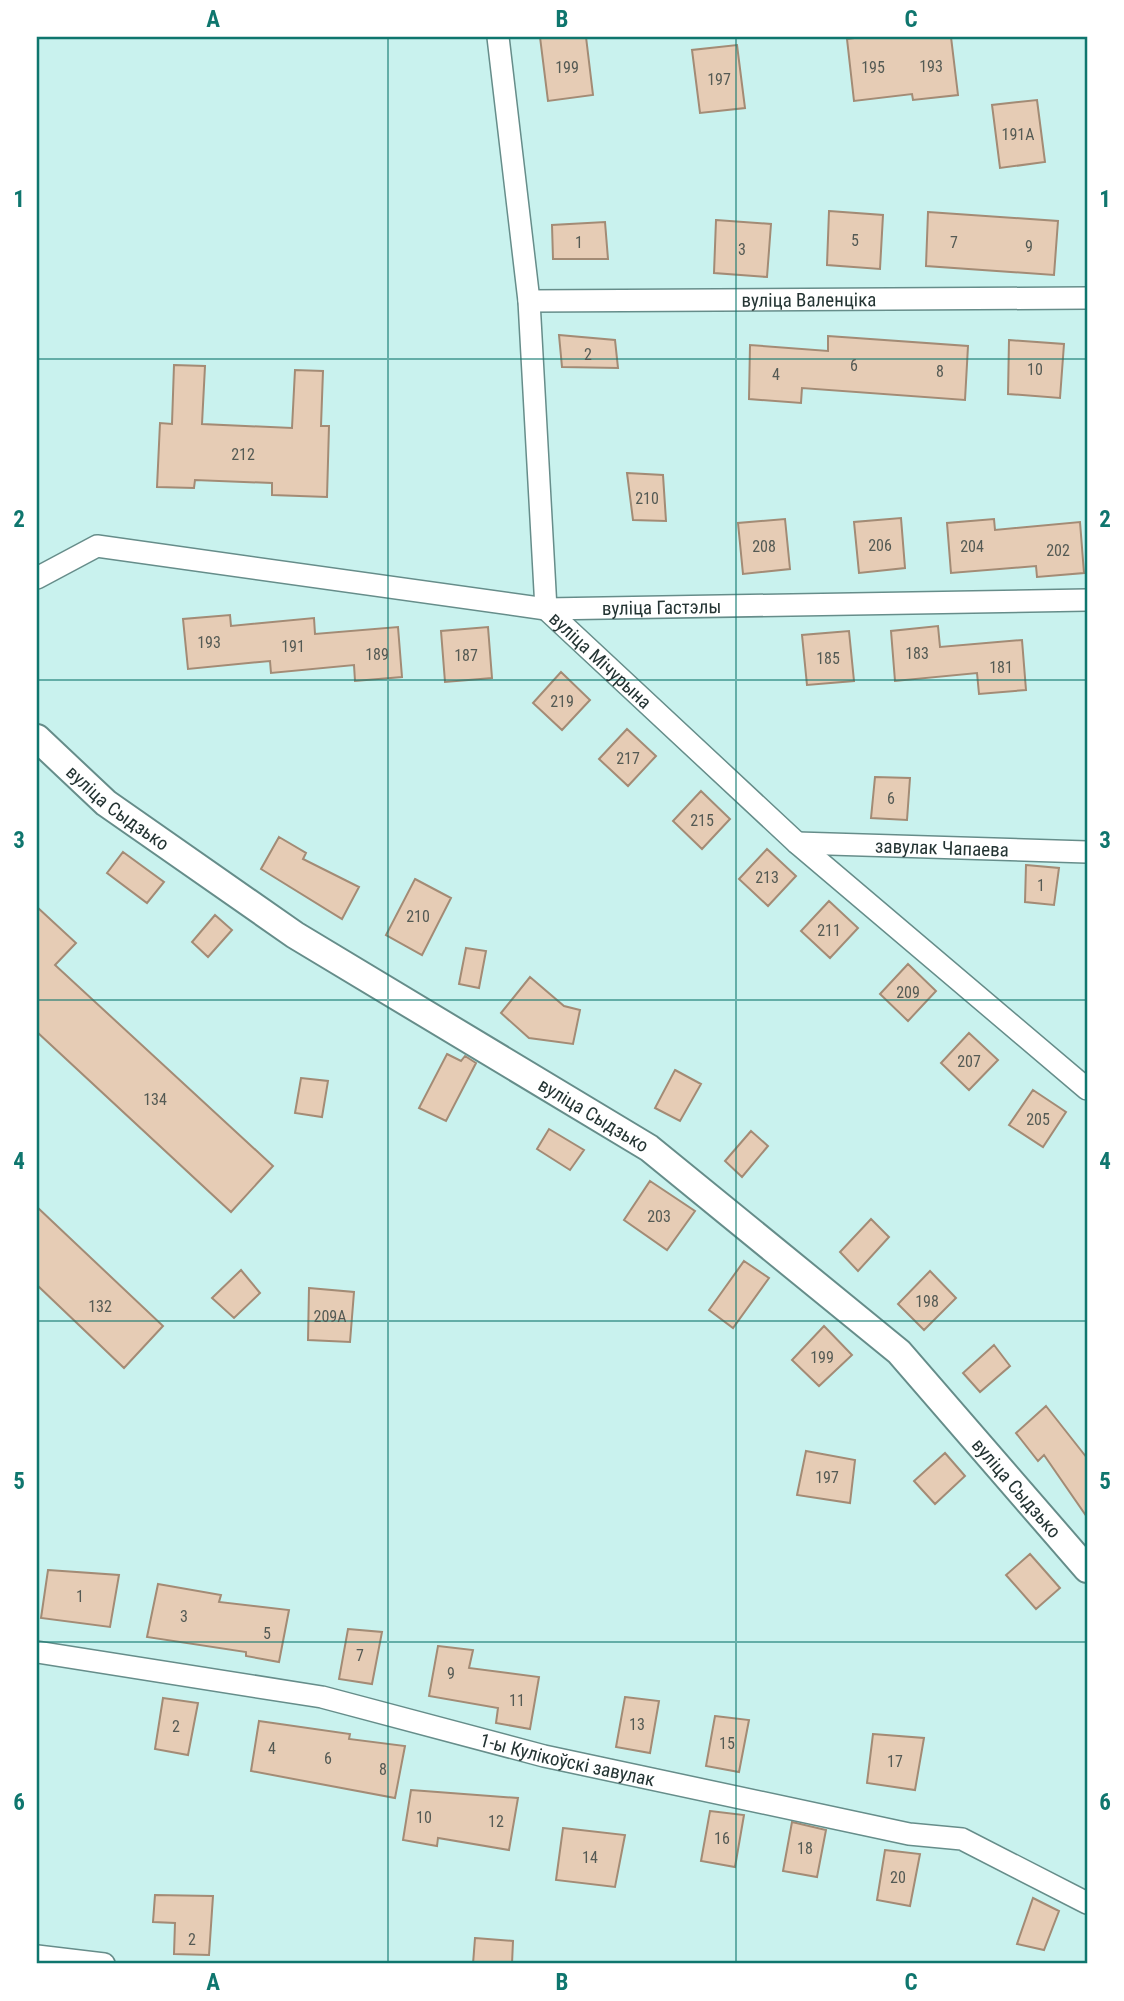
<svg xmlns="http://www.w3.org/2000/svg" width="1124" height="2001" font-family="'Roboto Condensed',sans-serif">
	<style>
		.building { fill: #e6ccb5; stroke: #a38b75; stroke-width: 2 }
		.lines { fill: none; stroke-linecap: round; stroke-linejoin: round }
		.minor-casing { stroke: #668d8a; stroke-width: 24 }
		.tertiary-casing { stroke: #668d8a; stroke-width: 30 }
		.minor { stroke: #fff; stroke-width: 21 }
		.tertiary { stroke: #fff; stroke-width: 26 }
		.grid { fill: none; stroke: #0f766e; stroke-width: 2; stroke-opacity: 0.55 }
		.labels { text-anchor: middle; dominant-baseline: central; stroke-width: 6; stroke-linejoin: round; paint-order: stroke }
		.number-label { font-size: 16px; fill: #545a54 }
		.street-label { font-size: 19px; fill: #243433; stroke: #fff }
		.neatline { fill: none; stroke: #0f766e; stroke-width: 2.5 }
		.grid-label { font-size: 23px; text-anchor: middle; font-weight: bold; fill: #0f766e }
	</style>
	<rect width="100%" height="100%" fill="#c9f2ee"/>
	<!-- building -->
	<path class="building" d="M540 37H586L593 95 548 101Z
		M862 37H951L958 95 913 100 912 94 854 101 847 39Z
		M737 45 745 108 700 113 692 50Z
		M1037 100 1045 162 1000 168 992 105Z
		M829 211 883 215 880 269 827 265Z
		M928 212 1058 221 1054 275 926 266Z
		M716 220 771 224 767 277 714 273Z
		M605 222 608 259H553L552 225Z
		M559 335 615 340 618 368 562 367Z
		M828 336 968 346 965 400 802 388 801 403 749 399 750 345 828 351Z
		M1009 340 1064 344 1060 398 1008 394Z
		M174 365 205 366 202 424 292 428 295 370 323 371 321 426H329L327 497 272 495V483L195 480 194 488 157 487 160 423 172 424Z
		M627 473 663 475 666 521 633 520Z
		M901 518 905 568 859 573 854 522Z
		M785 519 790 569 743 574 738 523Z
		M994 519 995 530 1080 522 1084 573 1037 577 1036 566 951 573 947 523Z
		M230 615 231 626 314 618 315 634 398 627 402 677 355 681 354 665 271 673 270 661 188 669 183 619Z
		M938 626 940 647 1022 640 1026 690 979 694 977 673 895 681 891 631Z
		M488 627 492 678 445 682 441 631Z
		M849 631 854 681 807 685 802 635Z
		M561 672 590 700 562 730 533 703Z
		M627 729 656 756 628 786 599 759Z
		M875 777 910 778 907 820 871 818Z
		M701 791 730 819 702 849 673 821Z
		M279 837 306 853 303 859 359 887 342 919 261 869Z
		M767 849 796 876 768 906 739 879Z
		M123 852 164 882 147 903 107 873Z
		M1026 865 1059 868 1054 905 1025 902Z
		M415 879 451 898 422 955 386 935Z
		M829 901 858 928 830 958 801 931Z
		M37 907 76 943 55 965 273 1166 231 1212 37 1032Z
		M215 915 232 930 208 957 192 942Z
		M466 948 486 951 479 988 459 984Z
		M908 964 936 991 908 1021 880 994Z
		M530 977 564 1006 580 1010 573 1044 529 1038 501 1013Z
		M969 1033 998 1060 969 1090 941 1063Z
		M447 1054 461 1061 465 1056 476 1063 446 1121 419 1108Z
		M675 1070 701 1084 680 1121 655 1108Z
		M301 1078 328 1081 322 1117 295 1113Z
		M1033 1090 1066 1112 1043 1147 1009 1125Z
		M549 1129 584 1150 570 1170 537 1149Z
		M751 1131 768 1146 742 1177 725 1161Z
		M650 1181 695 1211 667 1250 624 1220Z
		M37 1207 163 1326 124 1368 37 1285Z
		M871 1219 889 1237 858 1271 840 1252Z
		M744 1261 769 1278 733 1328 709 1310Z
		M241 1270 260 1293 234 1318 212 1298Z
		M930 1271 956 1298 924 1330 898 1304Z
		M309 1288 354 1292 350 1342 308 1340Z
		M824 1326 852 1355 819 1386 792 1360Z
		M994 1345 1010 1366 980 1392 963 1373Z
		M1046 1406 1087 1458V1517L1044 1455 1038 1461 1016 1433Z
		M806 1451 855 1460 850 1503 797 1495Z
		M945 1453 965 1476 935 1504 914 1481Z
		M1030 1554 1060 1588 1036 1609 1006 1575Z
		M48 1570 119 1575 110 1627 41 1618Z
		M158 1584 221 1595 219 1602 289 1610 279 1662 246 1656V1652L147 1637Z
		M348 1629 382 1632 372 1684 339 1679Z
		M438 1646 473 1650 469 1668 539 1677 530 1729 496 1723 498 1708 429 1696Z
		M625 1697 659 1701 650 1753 616 1747Z
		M163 1698 198 1703 188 1755 155 1749Z
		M715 1716 749 1720 739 1772 706 1766Z
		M259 1721 350 1734 349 1739 405 1746 395 1798 251 1771Z
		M873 1734 924 1738 915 1790 867 1783Z
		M411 1790 518 1798 509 1850 438 1838 437 1846 403 1840Z
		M710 1811 744 1815 735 1867 701 1861Z
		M792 1822 826 1830 817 1877 783 1871Z
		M563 1828 625 1835 615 1887 556 1880Z
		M885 1850 920 1854 910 1906 877 1900Z
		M155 1895 213 1896 209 1955 174 1954 175 1923 153 1922Z
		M1033 1898 1059 1911 1044 1950 1017 1944Z
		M475 1938 513 1941 512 1964H473Z"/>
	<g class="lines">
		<!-- minor casing -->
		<g class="minor-casing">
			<g id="minor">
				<path id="s1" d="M498 37 529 301 546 609 797 843 1087 1089"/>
				<path id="s2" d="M529 301 1087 298"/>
				<path id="s3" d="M37 578 97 546 546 609 1087 600"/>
				<path id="s4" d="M797 843 1087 852"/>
				<path id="s5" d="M37 1652 322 1697 544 1756 909 1834 962 1839 1087 1903"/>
				<path d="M37 1956 104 1964"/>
			</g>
		</g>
		<!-- tertiary casing -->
		<g class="tertiary-casing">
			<g id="tertiary">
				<path id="s6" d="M37 738 106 803 295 935 649 1148 899 1352 1087 1569"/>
			</g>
		</g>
		<!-- minor -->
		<use href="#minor" class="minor"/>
		<!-- tertiary -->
		<use href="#tertiary" class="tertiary"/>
	</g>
	<!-- grid -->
	<path class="grid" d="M388 37V1964M736 37V1964M37 359H1087M37 680H1087M37 1000H1087M37 1321H1087M37 1642H1087"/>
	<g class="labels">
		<!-- number labels -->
		<g class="number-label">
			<text x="931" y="66">193</text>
			<text x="567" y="67">199</text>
			<text x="873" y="67">195</text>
			<text x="719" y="79">197</text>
			<text x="1018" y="134">191А</text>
			<text x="855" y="240">5</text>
			<text x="579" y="242">1</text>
			<text x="954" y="242">7</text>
			<text x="1029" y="246">9</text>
			<text x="742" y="249">3</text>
			<text x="588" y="354">2</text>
			<text x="854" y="365">6</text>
			<text x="1035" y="369">10</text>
			<text x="940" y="371">8</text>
			<text x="776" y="374">4</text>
			<text x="243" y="454">212</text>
			<text x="647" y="498">210</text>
			<text x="880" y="545">206</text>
			<text x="764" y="546">208</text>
			<text x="972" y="546">204</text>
			<text x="1058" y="550">202</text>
			<text x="209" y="642">193</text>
			<text x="293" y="646">191</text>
			<text x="917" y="653">183</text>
			<text x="377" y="654">189</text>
			<text x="466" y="655">187</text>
			<text x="828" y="658">185</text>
			<text x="1001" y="667">181</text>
			<text x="562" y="701">219</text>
			<text x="628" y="758">217</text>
			<text x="891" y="798">6</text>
			<text x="702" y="820">215</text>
			<text x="767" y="877">213</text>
			<text x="1041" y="885">1</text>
			<text x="418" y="916">210</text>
			<text x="829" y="930">211</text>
			<text x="908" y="992">209</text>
			<text x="969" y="1061">207</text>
			<text x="155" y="1099">134</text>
			<text x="1038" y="1119">205</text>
			<text x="659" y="1216">203</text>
			<text x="927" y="1301">198</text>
			<text x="100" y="1306">132</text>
			<text x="330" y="1316">209А</text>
			<text x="822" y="1357">199</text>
			<text x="827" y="1477">197</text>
			<text x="80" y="1596">1</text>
			<text x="184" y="1616">3</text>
			<text x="267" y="1633">5</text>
			<text x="360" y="1655">7</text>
			<text x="451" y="1673">9</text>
			<text x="517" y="1700">11</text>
			<text x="637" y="1724">13</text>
			<text x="176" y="1726">2</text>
			<text x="727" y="1743">15</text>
			<text x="272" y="1748">4</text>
			<text x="328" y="1758">6</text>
			<text x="895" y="1761">17</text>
			<text x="383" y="1769">8</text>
			<text x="424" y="1817">10</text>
			<text x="496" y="1821">12</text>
			<text x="722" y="1838">16</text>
			<text x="805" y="1848">18</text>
			<text x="590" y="1857">14</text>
			<text x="898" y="1877">20</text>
			<text x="192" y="1939">2</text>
		</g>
		<!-- street labels -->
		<g class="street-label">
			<text stroke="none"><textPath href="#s2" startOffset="280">вуліца Валенціка</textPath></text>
			<text stroke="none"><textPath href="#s3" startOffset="637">вуліца Гастэлы</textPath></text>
			<text stroke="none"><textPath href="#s1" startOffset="649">вуліца Мічурына</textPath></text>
			<text stroke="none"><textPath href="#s6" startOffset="107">вуліца Сыдзько</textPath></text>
			<text stroke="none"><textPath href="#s4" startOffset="145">завулак Чапаева</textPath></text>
			<text stroke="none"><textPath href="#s6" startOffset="674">вуліца Сыдзько</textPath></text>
			<text stroke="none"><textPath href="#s6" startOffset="1241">вуліца Сыдзько</textPath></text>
			<text stroke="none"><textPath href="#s5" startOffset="542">1-ы Кулікоўскі завулак</textPath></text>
		</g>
	</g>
	<!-- border -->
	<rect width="1124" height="2001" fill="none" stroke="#ffffff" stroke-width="77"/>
	<rect x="38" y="38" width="1048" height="1924" class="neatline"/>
	<g class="grid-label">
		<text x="213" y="27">A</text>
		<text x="562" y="27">B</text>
		<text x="911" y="27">C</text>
		<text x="19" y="207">1</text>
		<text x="1105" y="207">1</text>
		<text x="19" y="527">2</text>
		<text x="1105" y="527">2</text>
		<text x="19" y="848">3</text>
		<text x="1105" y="848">3</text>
		<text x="19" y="1169">4</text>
		<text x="1105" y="1169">4</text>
		<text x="19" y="1489">5</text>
		<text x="1105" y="1489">5</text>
		<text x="19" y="1810">6</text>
		<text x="1105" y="1810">6</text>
		<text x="213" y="1990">A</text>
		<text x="562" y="1990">B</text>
		<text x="911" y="1990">C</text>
	</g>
</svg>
